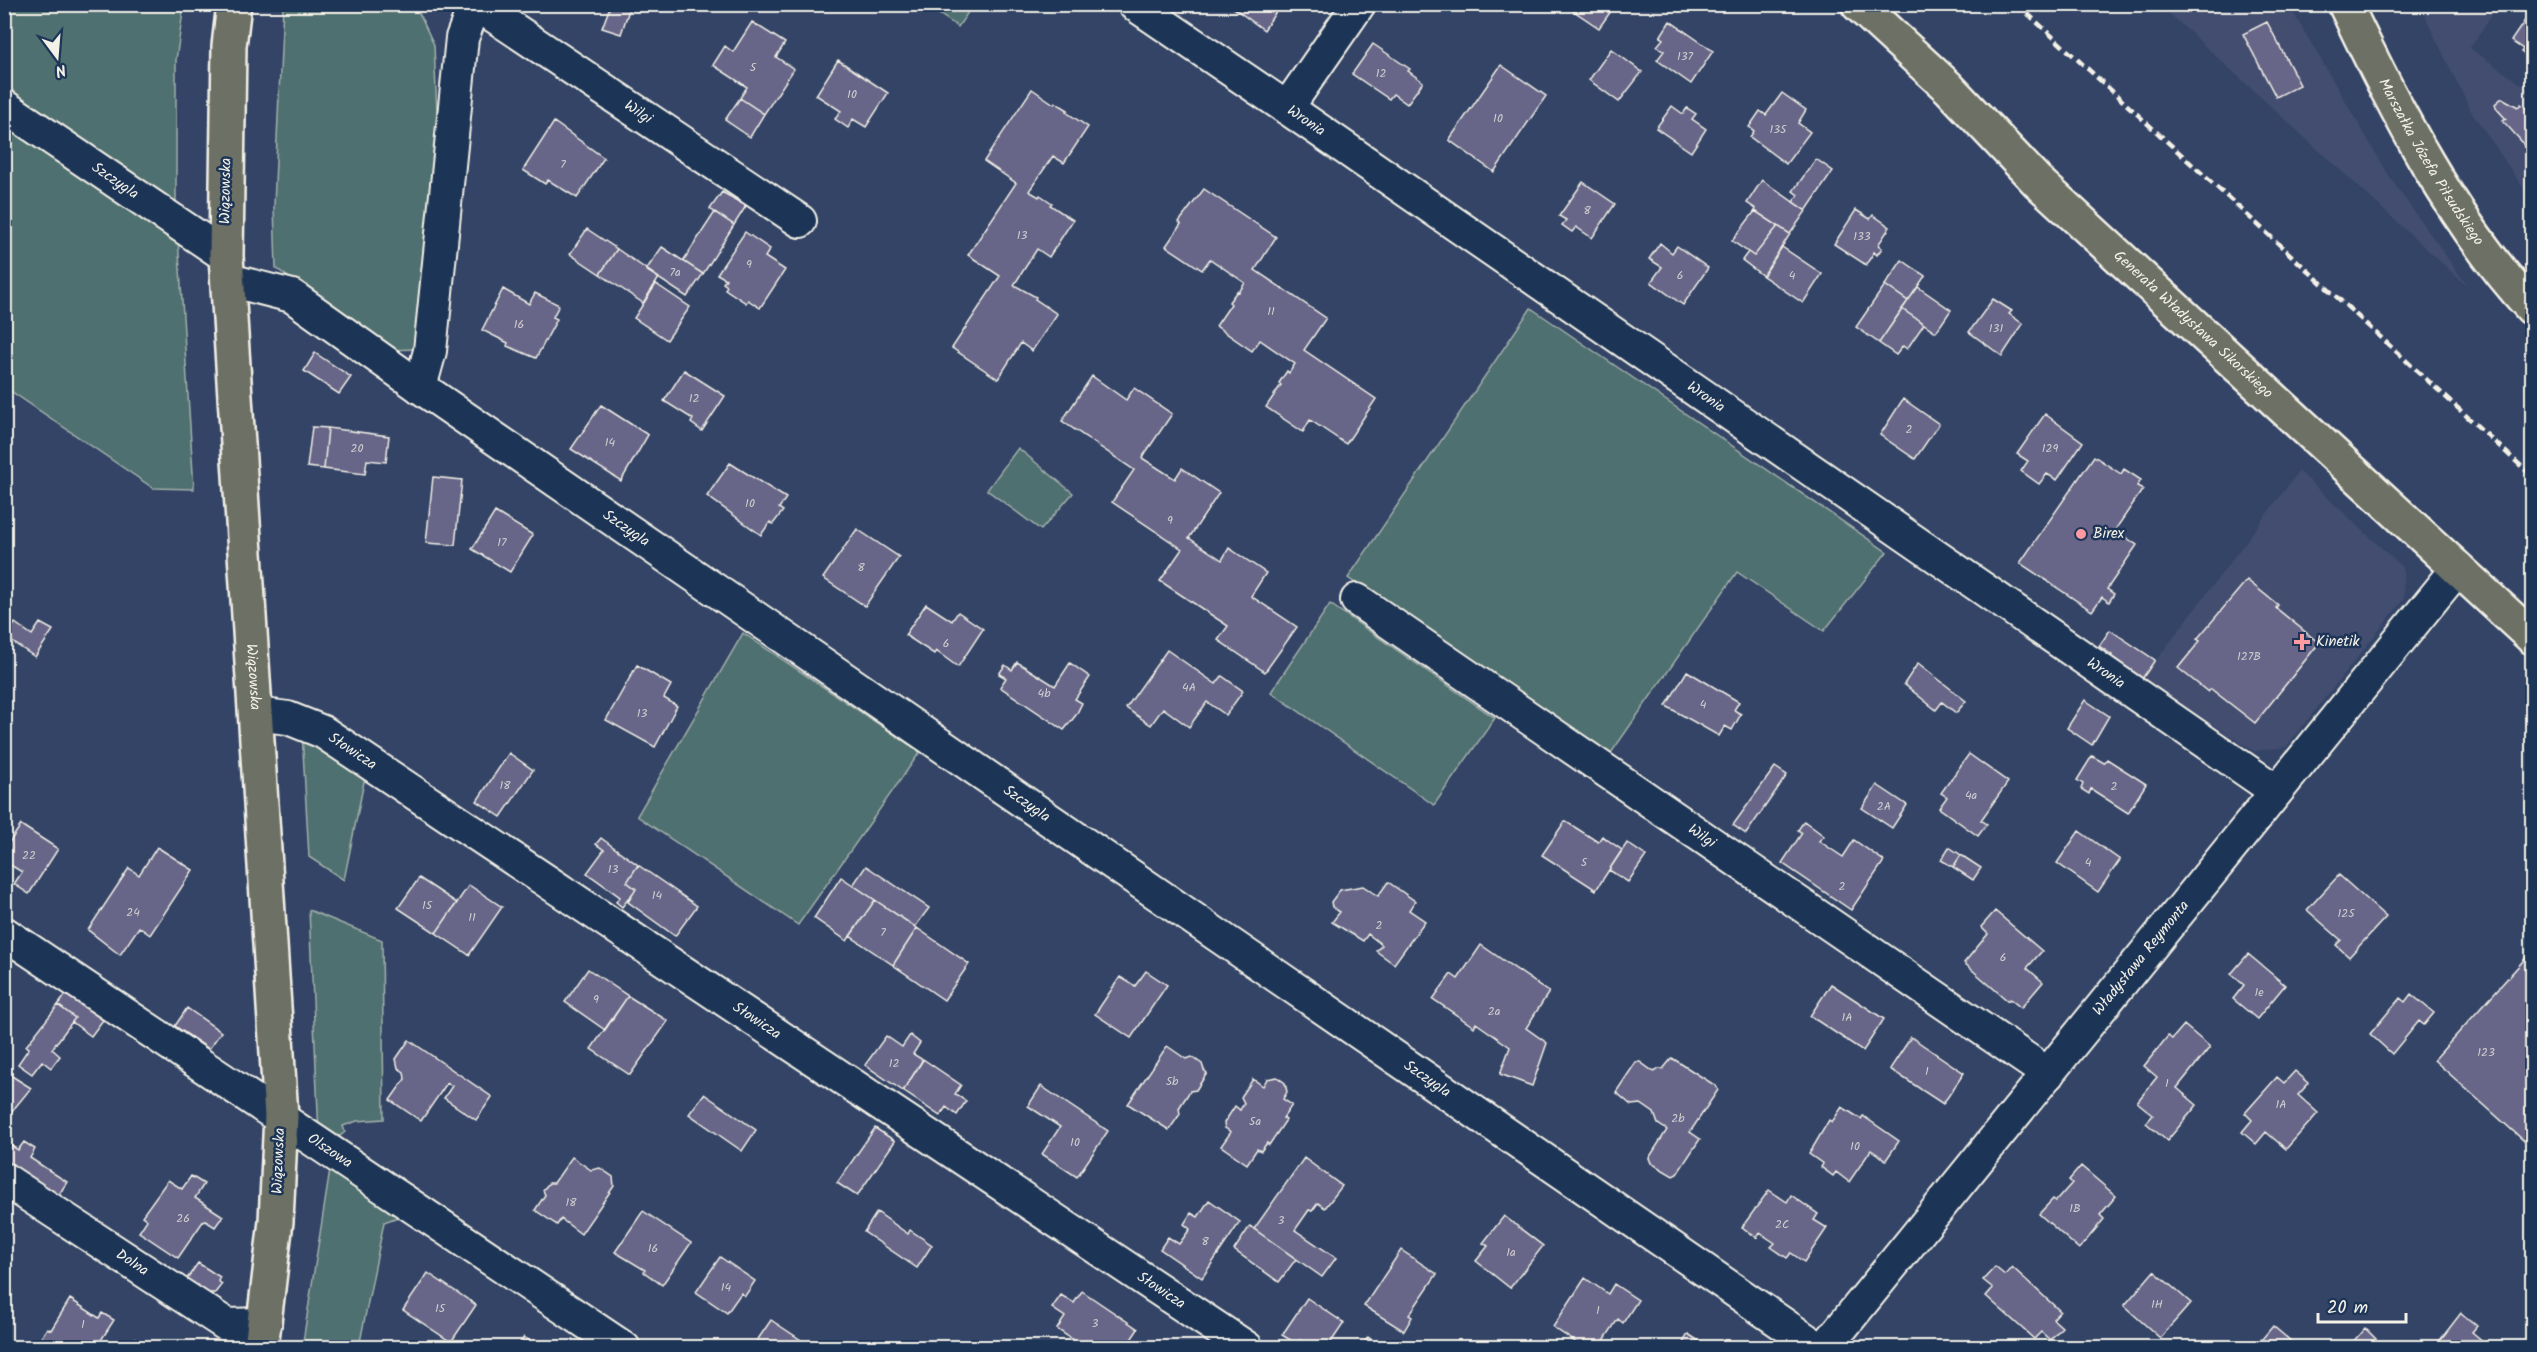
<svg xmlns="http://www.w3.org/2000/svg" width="2537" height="1352" font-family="Kalam,sans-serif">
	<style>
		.built { fill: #434e70 }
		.green { fill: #506f6f; stroke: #a2b0ac; stroke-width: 1.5 }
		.building { fill: #676688; stroke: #f4f1e8; stroke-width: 1.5 }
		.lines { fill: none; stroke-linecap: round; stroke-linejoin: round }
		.minor-casing { stroke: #f4f1e8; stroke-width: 36 }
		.major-casing { stroke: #f4f1e8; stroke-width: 38 }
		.minor { stroke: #1d3557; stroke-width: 32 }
		.major { stroke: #6c7065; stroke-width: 33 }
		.rail { stroke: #f4f1e8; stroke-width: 4.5; stroke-dasharray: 9 4.5; stroke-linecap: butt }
		.poi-dot { fill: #ff9aa2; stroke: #1d3557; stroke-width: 2 }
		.labels { text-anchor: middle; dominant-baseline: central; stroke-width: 5; stroke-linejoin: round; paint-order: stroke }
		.number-label { font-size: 12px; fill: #d1ced0 }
		.street-label { font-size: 15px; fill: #f4f1e8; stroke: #1d3557 }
		.poi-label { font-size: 15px; fill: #f4f1e8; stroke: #1d3557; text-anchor: start }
	</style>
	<rect width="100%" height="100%" fill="#346"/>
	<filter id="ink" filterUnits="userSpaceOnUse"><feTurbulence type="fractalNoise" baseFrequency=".0167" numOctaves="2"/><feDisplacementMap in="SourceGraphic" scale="12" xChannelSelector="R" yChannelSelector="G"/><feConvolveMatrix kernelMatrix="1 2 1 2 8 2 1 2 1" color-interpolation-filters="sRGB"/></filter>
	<g filter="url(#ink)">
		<!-- built -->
		<path class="built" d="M2160 5H2291L2294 14 2391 179 2468 287Z
			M2422 5H2498L2470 48 2532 92V201L2471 111 2429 25Z
			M2299 471 2403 568 2404 599 2286 747 2254 751 2142 679Z"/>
		<!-- green -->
		<path class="green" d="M4 5H184L176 60V211L5 94Z
			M283 5H411L418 11 434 45 438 136 416 349 388 350 276 268 274 206Z
			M926 5H973L958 27Z
			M4 122 178 238 194 489 153 488 5 387Z
			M1531 308 1887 552 1824 631 1737 572 1609 756 1348 578Z
			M1018 448 1073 493 1041 530 987 490Z
			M1330 604 1495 718 1434 805 1271 692Z
			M743 633 920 752 798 925 637 816Z
			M302 733 366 772 344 880 309 857Z
			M309 910 382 940 384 1119 357 1121 343 1126 345 1132 340 1136 319 1135Z
			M330 1170 398 1217 384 1222 359 1347 302 1348Z"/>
		<!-- building -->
		<path class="building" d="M611 4H631L621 34 602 28Z
			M1232 4H1281L1264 30 1231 6Z
			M1570 4H1616L1599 28 1568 7Z
			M2532 6V59L2521 52 2523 49 2511 41 2532 10Z
			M1670 21 1713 51 1691 84 1657 60 1664 51 1657 46 1663 39 1660 37Z
			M752 22 785 43 776 57 794 69 764 114 740 98 747 87 713 65 725 46 733 52Z
			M2267 22 2300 85 2276 97 2243 34Z
			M1373 44 1410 69 1408 71 1423 82 1407 104 1393 94 1389 99 1352 74Z
			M1611 49 1642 72 1619 102 1589 80Z
			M838 60 888 93 866 127 853 119 848 128 835 119 841 111 816 95Z
			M1501 65 1546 96 1494 172 1449 140Z
			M1032 89 1054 104 1055 102 1068 110 1066 112 1088 127 1064 163 1053 156 1029 191 1039 197 1040 195 1052 203 1050 205 1073 220 1049 257 1037 249 1014 285 1036 297 1035 299 1057 314 1032 351 1021 343 998 379 952 348 1000 276 968 255 1016 183 984 161Z
			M1782 93 1806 110 1798 123 1810 132 1786 164 1750 137 1754 131 1749 127 1760 111 1766 115Z
			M740 98 764 114 750 137 725 120Z
			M2502 98 2518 107 2521 104 2532 112V153L2503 121 2506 119 2497 109 2495 104Z
			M1672 106 1683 114 1687 108 1696 114 1692 119 1706 129 1691 152 1656 128Z
			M554 122 604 158 577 198 548 180 545 184 523 170Z
			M1816 159 1833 171 1806 211 1793 202 1798 195 1793 191Z
			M1762 180 1806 211 1790 234 1755 211 1756 209 1747 203Z
			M1583 182 1615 204 1592 238 1576 227 1572 232 1562 225 1566 220 1559 216Z
			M1204 189 1276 237 1255 270 1326 318 1304 350 1376 399 1346 444 1310 420 1303 432 1266 407 1281 385 1279 383 1287 371 1289 373 1295 364 1260 340 1252 351 1216 326 1231 304 1229 302 1237 291 1239 292 1245 283 1210 259 1202 270 1166 246 1181 224 1179 222Z
			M722 192 746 206 734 225 710 209Z
			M1856 210 1870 219 1873 215 1890 227 1878 245 1882 248 1877 255 1874 252 1866 265 1834 244Z
			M1755 211 1778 226 1754 256 1732 241Z
			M715 212 734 225 703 274 683 261Z
			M1778 226 1790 234 1763 276 1742 260 1748 252 1754 256Z
			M587 229 617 249 600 274 570 254Z
			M745 232 770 249 765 257 785 270 760 308 748 300 746 303 725 289 727 286 723 283 726 279 717 274Z
			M1660 243 1672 253 1677 246 1708 268 1683 305 1651 282 1662 267 1649 259Z
			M662 247 703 274 687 297 646 270Z
			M1782 247 1822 274 1803 303 1763 276Z
			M617 249 659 278 643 303 600 274Z
			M1902 260 1925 276 1908 301 1885 285Z
			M656 284 690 307 667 340 634 318Z
			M1885 285 1908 301 1879 343 1856 327Z
			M1918 287 1951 310 1936 332 1902 309Z
			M503 289 529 304 535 293 559 305 553 317 557 319 536 358 507 346 508 343 482 330Z
			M1993 299 2012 311 2009 314 2023 324 2002 356 1969 332Z
			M1902 309 1924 324 1907 349 1903 346 1896 355 1879 343Z
			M315 353 351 377 339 394 304 371Z
			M684 370 725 396 702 431 691 423 693 419 664 401Z
			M1092 376 1126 400 1134 388 1172 414 1142 458 1175 479 1182 468 1219 493 1189 538 1222 560 1229 548 1266 573 1251 596 1297 627 1265 672 1218 640 1228 626 1160 581 1182 549 1112 502 1134 470 1062 421Z
			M1903 399 1939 424 1915 459 1880 435Z
			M601 405 648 435 621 481 571 449Z
			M2045 414 2083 442 2057 480 2047 474 2039 484 2021 471 2028 461 2017 454Z
			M312 427 328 428 324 469 307 467Z
			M328 428 389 436 386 462 367 460 365 474 324 469Z
			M2094 456 2121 474 2124 469 2141 480 2137 486 2143 489 2115 530 2137 545 2107 589 2114 594 2109 602 2102 597 2092 611 2020 563Z
			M730 463 786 498 779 508 783 511 773 524 770 522 761 535 707 496Z
			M433 477 462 480 455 545 426 543Z
			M495 512 533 535 510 572 472 549Z
			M857 529 899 557 865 606 823 578Z
			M2247 580 2278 605 2276 608 2319 643 2255 723 2211 689 2208 692 2178 668 2200 641 2197 639Z
			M926 604 952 621 958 612 983 629 958 667 936 651 934 654 905 635Z
			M15 623 32 635 40 623 53 630 35 657 5 637Z
			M2110 630 2155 660 2142 679 2111 657 2112 655 2099 646Z
			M1167 650 1216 684 1222 676 1243 691 1226 715 1207 702 1189 727 1163 708 1151 725 1126 708Z
			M1017 662 1055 686 1070 663 1090 677 1075 699 1082 703 1076 715 1064 730 1000 687 1006 678 999 674 1005 665 1012 670Z
			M1918 663 1966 701 1956 713 1942 702 1936 710 1904 684Z
			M637 665 671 685 664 698 677 706 655 747 606 720Z
			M1687 671 1739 702 1734 710 1741 714 1732 730 1725 726 1719 736 1666 706Z
			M2085 700 2109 716 2092 745 2067 728Z
			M509 753 533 770 501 817 477 801Z
			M1969 754 2008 782 1981 820 1987 824 1978 836 1939 808 1947 797 1941 793Z
			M2092 756 2104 763 2107 759 2146 784 2128 813 2091 789 2089 794 2081 789 2083 784 2077 780Z
			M1775 767 1787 775 1746 834 1733 825Z
			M1877 785 1907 805 1892 828 1862 808Z
			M1565 821 1598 842 1602 836 1622 850 1596 890 1542 855Z
			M1804 821 1824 836 1819 841 1843 857 1854 840 1884 861 1851 910 1782 863 1802 833 1798 830Z
			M21 825 58 849 29 894 14 884 22 872 4 861V850Z
			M2079 831 2120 860 2098 892 2057 863Z
			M601 838 638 865 627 882 636 889 622 907 616 902 620 897 587 873 604 850 596 844Z
			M1627 843 1646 856 1628 882 1609 870Z
			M157 847 193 870 150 935 139 927 120 955 88 930 129 868 139 875Z
			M1949 847 1961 855 1953 867 1941 860Z
			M1961 855 1981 868 1973 880 1953 867Z
			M638 865 697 906 675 936 628 902 636 889 627 882Z
			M866 866 929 908 915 927 853 885Z
			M2339 875 2386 917 2349 957 2336 945 2341 940 2307 910Z
			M841 877 875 900 847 941 814 918Z
			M419 878 457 903 436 933 398 908Z
			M1388 882 1415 901 1409 910 1425 921 1394 964 1376 951 1382 945 1368 934 1363 941 1332 922 1340 912 1332 907 1331 902 1340 890 1363 886 1378 896Z
			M469 885 502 907 469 955 436 933Z
			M875 900 917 928 893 965 850 936Z
			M1995 911 2042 951 2027 968 2043 982 2021 1008 2010 999 2008 1001 1964 963 1988 934 1981 927Z
			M917 928 969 964 944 1000 893 965Z
			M1481 945 1549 992 1526 1028 1547 1043 1532 1086 1500 1074 1510 1047 1476 1023 1474 1027 1433 999 1451 974 1458 979Z
			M2532 951V1045L2528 1050 2532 1054V1148L2434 1060Z
			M2248 954 2285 985 2257 1019 2233 999 2244 985 2231 974Z
			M588 969 628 996 605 1030 565 1002Z
			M1146 971 1167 985 1131 1038 1095 1014 1120 977 1135 986Z
			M1831 984 1884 1019 1863 1051 1810 1016Z
			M67 993 103 1020 91 1036 72 1022 75 1018 58 1005Z
			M2411 994 2434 1013 2424 1025 2419 1021 2392 1054 2370 1034 2400 998 2405 1002Z
			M628 996 668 1021 630 1075 591 1049Z
			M58 1005 75 1018 52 1049 60 1056 51 1068 42 1061 32 1074 18 1064 29 1048 26 1046Z
			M187 1008 221 1032 209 1049 175 1026Z
			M2184 1025 2210 1047 2177 1088 2197 1105 2167 1141 2146 1123 2153 1115 2137 1102 2157 1077 2144 1066 2168 1036 2172 1039Z
			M910 1035 920 1043 913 1054 923 1060 903 1091 865 1065 886 1036 902 1047Z
			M1911 1037 1964 1073 1943 1104 1890 1069Z
			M409 1040 492 1097 476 1120 444 1098 452 1086 447 1083 421 1121 390 1100 405 1079 404 1072 398 1068 396 1059Z
			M1167 1046 1186 1059 1192 1057 1202 1064 1204 1070 1207 1073 1196 1090 1190 1091 1179 1108 1180 1114 1169 1130 1128 1104Z
			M1672 1058 1716 1086 1718 1090 1690 1132 1700 1139 1677 1174 1673 1176 1651 1163 1649 1158 1667 1130 1658 1124 1654 1113 1641 1104 1631 1105 1616 1092 1636 1062H1640L1654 1072 1659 1069H1663Z
			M923 1059 961 1085 955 1094 966 1101 957 1115 946 1107 940 1116 903 1091Z
			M2295 1071 2309 1083 2298 1095 2318 1113 2286 1149 2266 1132 2256 1144 2242 1132 2252 1120 2245 1113 2277 1077 2284 1083Z
			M7 1073 31 1088 4 1121V1076Z
			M1277 1077 1285 1083 1287 1092 1283 1099 1292 1105 1283 1118 1286 1120 1269 1145 1267 1143 1261 1151 1257 1149 1247 1164 1221 1146 1231 1132 1225 1128 1224 1123 1235 1106 1240 1110 1244 1103 1241 1097 1253 1079 1263 1086 1267 1079Z
			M1041 1086 1108 1131 1077 1177 1042 1154 1060 1127 1028 1106Z
			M704 1094 756 1130 742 1151 689 1114Z
			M1842 1107 1861 1119 1863 1116 1899 1141 1886 1160 1871 1150 1849 1182 1836 1172 1833 1176 1821 1167 1823 1164 1809 1154 1829 1120 1832 1122Z
			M875 1128 895 1141 857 1196 837 1183Z
			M4 1141 18 1150 24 1142 35 1149 30 1158 67 1182 57 1198 4 1168Z
			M572 1157 591 1170 600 1168 613 1177 614 1186 581 1234 561 1219 557 1225 535 1210 545 1195 543 1190 549 1183H554Z
			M1304 1158 1342 1186 1325 1208 1318 1203 1312 1211 1309 1210 1295 1230 1336 1258 1322 1277 1254 1229Z
			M2081 1166 2116 1196 2100 1215 2104 1219 2079 1249 2039 1214 2053 1199 2056 1201 2072 1183 2069 1180Z
			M191 1176 204 1184 195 1198 223 1216 215 1227 204 1220 178 1258 139 1232 147 1220 142 1216 168 1180 182 1189Z
			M1769 1190 1787 1202 1791 1195 1818 1214 1814 1220 1827 1228 1804 1262 1791 1253 1787 1258 1771 1247 1775 1243 1760 1233 1757 1238 1742 1227Z
			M1209 1200 1240 1222 1202 1278 1160 1249 1168 1237 1179 1244 1190 1229 1184 1224 1191 1213 1198 1217Z
			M643 1211 691 1243 662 1285 644 1272 645 1270 615 1252Z
			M877 1212 908 1234 910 1230 932 1245 917 1268 864 1232Z
			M1504 1216 1543 1246 1510 1288 1476 1261 1488 1246 1483 1243Z
			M1250 1226 1296 1259 1279 1282 1234 1250Z
			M1401 1250 1437 1274 1409 1315 1412 1317 1404 1331 1364 1306Z
			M720 1257 755 1281 745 1296 741 1293 727 1313 696 1292Z
			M198 1263 220 1277 218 1281 222 1284 215 1293H204L186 1280Z
			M1995 1267 2005 1275 2012 1267 2060 1311 2053 1319 2062 1327 2050 1340 2041 1332 2034 1339 1986 1296 1993 1288 1983 1280Z
			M2154 1271 2191 1303 2160 1338 2124 1306Z
			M428 1273 476 1305 451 1342 403 1310Z
			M1585 1278 1608 1294 1614 1284 1638 1300 1623 1323 1618 1319 1599 1348H1584L1553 1327Z
			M4 1286 13 1291 4 1306Z
			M1082 1291 1138 1329 1130 1341 1140 1348H1085L1057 1329 1065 1317 1052 1308 1061 1295 1074 1303Z
			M1307 1298 1344 1323 1327 1348H1312L1300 1340 1297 1344 1282 1335Z
			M70 1299 99 1318 102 1313 114 1320 96 1348H35L47 1328 51 1330Z
			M2461 1313 2477 1326 2472 1332 2491 1348H2434Z
			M771 1320 807 1344 805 1348H752Z
			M2273 1326 2299 1348H2244L2250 1340 2257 1345Z
			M2365 1328 2385 1348H2354L2351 1344Z
			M1688 1334 1710 1348H1680Z
			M524 1337 540 1348H516Z
			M1368 1337 1383 1348H1361Z
			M135 1338 152 1348H130Z"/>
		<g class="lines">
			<!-- minor casing -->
			<g class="minor-casing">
				<g id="minor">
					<path id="s1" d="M476 4 800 221"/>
					<path id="s2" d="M1134 4 1287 108 2276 791"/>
					<path id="s3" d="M4 106 226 256"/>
					<path d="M1287 108 1359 4"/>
					<path id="s4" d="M229 280 292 296 420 387 1818 1348"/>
					<path d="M420 387 430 351 462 38 475 4"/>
					<path id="s5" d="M1357 600 2048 1074"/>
					<path id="s6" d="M256 714 288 718 323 732 1247 1348"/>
					<path id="s7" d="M4 933 624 1348"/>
					<path id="s8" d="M4 1179 227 1325 265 1324"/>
					<path id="s9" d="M1825 1348 2458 568"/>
				</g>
			</g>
			<!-- major casing -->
			<g class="major-casing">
				<g id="major">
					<path id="s10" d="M234 4 229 46 226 256 281 1116 276 1221 261 1348"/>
					<path id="s11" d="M1858 4 1948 87 2037 181 2532 637"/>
					<path id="s12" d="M2345 4C2394 108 2454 224 2532 308"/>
				</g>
			</g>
			<!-- minor -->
			<use href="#minor" class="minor"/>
			<!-- major -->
			<use href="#major" class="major"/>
			<!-- rail -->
			<path class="rail" d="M2017 4 2532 476"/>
		</g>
	</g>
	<!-- markers -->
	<g class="poi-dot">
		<circle cx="2081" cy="534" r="6"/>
		<path d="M2299 633h6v6h6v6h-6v6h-6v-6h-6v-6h6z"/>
	</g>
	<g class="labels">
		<!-- number labels -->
		<g class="number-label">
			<text x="1685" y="56">137</text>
			<text x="753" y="67">5</text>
			<text x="1381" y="73">12</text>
			<text x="852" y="94">10</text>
			<text x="1498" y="118">10</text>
			<text x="1778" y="129">135</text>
			<text x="563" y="164">7</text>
			<text x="1587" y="210">8</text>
			<text x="1022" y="235">13</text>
			<text x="1862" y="236">133</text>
			<text x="749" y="264">9</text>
			<text x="675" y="272">7a</text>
			<text x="1680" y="275">6</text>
			<text x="1792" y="275">4</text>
			<text x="1271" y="311">11</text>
			<text x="519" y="324">16</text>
			<text x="1996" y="328">131</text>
			<text x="694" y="398">12</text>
			<text x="1909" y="429">2</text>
			<text x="610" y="442">14</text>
			<text x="357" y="448">20</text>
			<text x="2050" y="448">129</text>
			<text x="750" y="503">10</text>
			<text x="1170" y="520">9</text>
			<text x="502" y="542">17</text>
			<text x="861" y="567">8</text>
			<text x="946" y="643">6</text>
			<text x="2249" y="656">127B</text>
			<text x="1189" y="687">4A</text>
			<text x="1044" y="693">4b</text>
			<text x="1703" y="704">4</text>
			<text x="642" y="713">13</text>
			<text x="505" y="785">18</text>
			<text x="2114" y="786">2</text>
			<text x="1971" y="795">4a</text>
			<text x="1884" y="806">2A</text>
			<text x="29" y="855">22</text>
			<text x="1584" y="862">5</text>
			<text x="2088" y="862">4</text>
			<text x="613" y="869">13</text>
			<text x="1842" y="886">2</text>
			<text x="657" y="895">14</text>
			<text x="427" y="905">15</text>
			<text x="133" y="912">24</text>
			<text x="2346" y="913">125</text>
			<text x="472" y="917">11</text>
			<text x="1379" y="925">2</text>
			<text x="883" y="932">7</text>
			<text x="2003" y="957">6</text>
			<text x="2259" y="992">1e</text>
			<text x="596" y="999">9</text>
			<text x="1494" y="1011">2a</text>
			<text x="1847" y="1017">1A</text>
			<text x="2486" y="1052">123</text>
			<text x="894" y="1063">12</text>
			<text x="1927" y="1071">1</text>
			<text x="1172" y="1081">5b</text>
			<text x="2167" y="1083">1</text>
			<text x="2281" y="1104">1A</text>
			<text x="1678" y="1118">2b</text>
			<text x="1255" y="1121">5a</text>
			<text x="1075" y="1142">10</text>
			<text x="1855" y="1146">10</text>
			<text x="571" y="1202">18</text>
			<text x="2075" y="1208">1B</text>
			<text x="183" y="1218">26</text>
			<text x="1281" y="1220">3</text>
			<text x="1782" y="1224">2C</text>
			<text x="1205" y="1241">8</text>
			<text x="653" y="1248">16</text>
			<text x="1511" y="1252">1a</text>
			<text x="726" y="1287">14</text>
			<text x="2157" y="1304">1H</text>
			<text x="440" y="1308">15</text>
			<text x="1598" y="1310">1</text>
			<text x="1095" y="1323">3</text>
			<text x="83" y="1324">1</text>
		</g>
		<!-- street labels -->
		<g class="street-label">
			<text stroke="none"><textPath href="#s1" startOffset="195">Wilgi</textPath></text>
			<text stroke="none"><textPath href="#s2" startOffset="208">Wronia</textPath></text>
			<text stroke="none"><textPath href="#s12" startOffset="180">Marszałka Józefa Piłsudskiego</textPath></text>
			<text stroke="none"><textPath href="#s3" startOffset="134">Szczygla</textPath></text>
			<text transform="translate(226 191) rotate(-89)">Wiązowska</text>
			<text stroke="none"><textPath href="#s11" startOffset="464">Generała Władysława Sikorskiego</textPath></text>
			<text stroke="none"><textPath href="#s2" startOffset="694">Wronia</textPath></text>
			<text stroke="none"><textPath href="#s4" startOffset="472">Szczygla</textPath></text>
			<text stroke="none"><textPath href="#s2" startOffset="1180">Wronia</textPath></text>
			<text stroke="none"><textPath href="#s10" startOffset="674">Wiązowska</textPath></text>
			<text stroke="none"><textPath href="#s6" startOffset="105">Słowicza</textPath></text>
			<text stroke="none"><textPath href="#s4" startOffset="958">Szczygla</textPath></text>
			<text stroke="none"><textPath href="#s5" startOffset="418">Wilgi</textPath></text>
			<text stroke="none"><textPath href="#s9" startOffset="502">Władysława Reymonta</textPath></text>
			<text stroke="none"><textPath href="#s6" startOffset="591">Słowicza</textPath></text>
			<text stroke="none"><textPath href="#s4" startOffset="1444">Szczygla</textPath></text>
			<text stroke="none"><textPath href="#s7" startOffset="392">Olszowa</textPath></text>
			<text transform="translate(279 1161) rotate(-88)">Wiązowska</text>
			<text stroke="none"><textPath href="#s8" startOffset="153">Dolna</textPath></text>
			<text stroke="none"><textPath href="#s6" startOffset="1077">Słowicza</textPath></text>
		</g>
		<!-- poi labels -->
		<g class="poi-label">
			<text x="2093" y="534">Birex</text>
			<text x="2316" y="642">Kinetik</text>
		</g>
	</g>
	<!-- margin -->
	<rect width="2537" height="1352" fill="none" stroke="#1d3557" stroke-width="24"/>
	<rect x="12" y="12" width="2513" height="1328" fill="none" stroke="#f4f1e8" stroke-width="2" filter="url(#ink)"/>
	<!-- north arrow -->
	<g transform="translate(57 57) rotate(164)" stroke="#1d3557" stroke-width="4.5" paint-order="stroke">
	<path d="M0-4.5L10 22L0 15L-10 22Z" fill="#f4f1e8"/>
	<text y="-9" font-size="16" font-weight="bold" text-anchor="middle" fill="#f4f1e8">N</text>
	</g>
	<!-- scale -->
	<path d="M2318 1313v9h88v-9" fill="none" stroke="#f4f1e8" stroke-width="3"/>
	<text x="2327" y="1313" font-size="18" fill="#f4f1e8" stroke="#1d3557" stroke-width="4.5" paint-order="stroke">20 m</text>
</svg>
